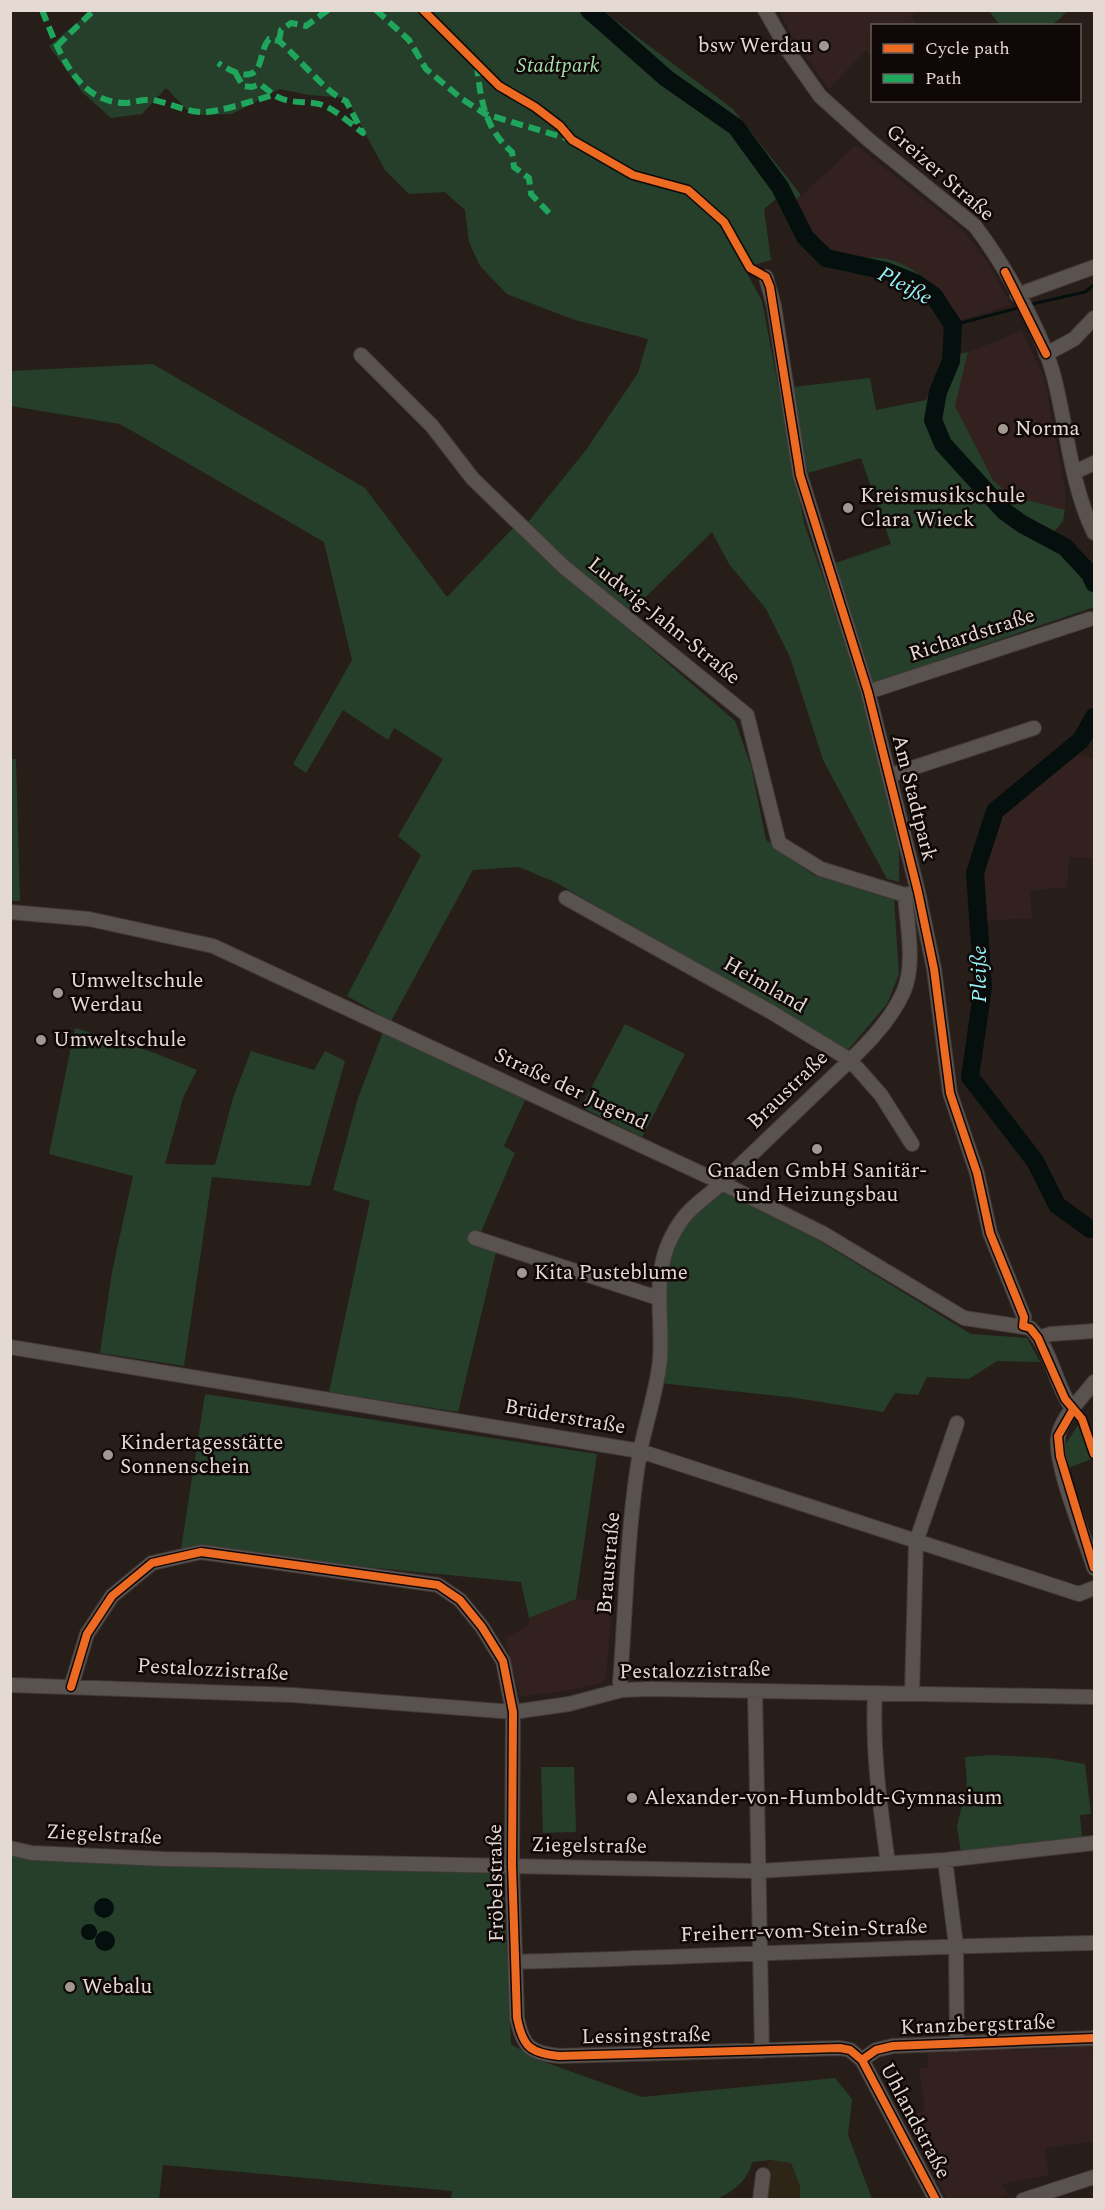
<svg xmlns="http://www.w3.org/2000/svg" width="1105" height="2210" font-family="Spectral,serif">
	<style>
		.commercial { fill: #33211f }
		.industrial { fill: #2d2617 }
		.green { fill: #263f2a }
		.water { fill: #040f0e }
		.lines { fill: none; stroke-linecap: round; stroke-linejoin: round }
		.stream { stroke: #040f0e; stroke-width: 3 }
		.river { stroke: #040f0e; stroke-width: 18 }
		.minor-casing { stroke: #423a37; stroke-width: 16 }
		.minor { stroke: #59524f; stroke-width: 14 }
		.quiet { stroke: #20a55d; stroke-width: 6; stroke-dasharray: 12 6; stroke-linecap: butt }
		.cycleway-casing { stroke: #0f0806; stroke-width: 11 }
		.cycleway { stroke: #ed6a23; stroke-width: 8 }
		.poi-dot { fill: #a29892; stroke: #0f0806; stroke-width: 2 }
		.labels { text-anchor: middle; dominant-baseline: central; stroke-width: 5; stroke-linejoin: round; paint-order: stroke }
		.poi-label { font-size: 21px; fill: #e4d9d3; stroke: #0f0806; text-anchor: start }
		.park-label { font-size: 21px; font-style: italic; fill: #a3dfad; stroke: #0f0806 }
		.street-label { font-size: 21px; fill: #e4d9d3; stroke: #0f0806 }
		.water-label { font-size: 22px; font-style: italic; fill: #92f4f7; stroke: #0f0806 }
	</style>
	<rect width="100%" height="100%" fill="#271e1a"/>
	<!-- commercial -->
	<path class="commercial" d="M779 11V10L919 11 911 16 918 25 872 26V56L866 50 829 89 796 44Z
		M856 145 964 231 987 261 1011 305 958 321 939 291 863 258 836 252 819 240 806 225 794 203Z
		M1022 331 1045 380 1065 490V510L1009 495 992 480 955 406 968 352Z
		M1073 754 1094 759V858L1069 857 1067 887 1030 891 1032 918 982 921 981 873 998 823 1010 805Z
		M576 1599 612 1602 606 1678 600 1684 552 1693 520 1696 505 1638 529 1626V1618Z
		M1092 2041 1094 2058V2141L1045 2148 1049 2175 1003 2184 1008 2195 992 2199H947L905 2120 925 2110 919 2068 928 2067V2051L1056 2049Z"/>
	<!-- industrial -->
	<path class="industrial" d="M770 2160 791 2163 800 2186V2199H764L763 2175Z"/>
	<!-- green -->
	<path class="green" d="M91 11H603L733 109 801 195 794 203C804 222 815 242 835 252 853 260 876 255 894 261 916 268 956 298 958 323 959 333 956 345 955 355L968 352 955 406 993 480 1009 495 1065 510 1063 521 1049 538C1065 547 1089 563 1094 582 1096 589 1094 599 1094 607L934 662 936 668 868 692 830 565 891 544 861 458 808 473 793 387 870 378 876 410 926 400C956 350 957 299 893 280 877 275 842 273 830 267 817 259 803 243 795 230 788 219 786 208 776 199L764 209 771 260 744 268 762 301 804 523 860 684 878 750 899 849V882L887 879 823 760 790 657 766 609 729 564 712 532 620 622 735 721 751 766 766 840 814 875 894 900 899 974 887 1004 848 1050 557 883 519 867 473 870 391 1021 347 996 421 855 398 836 443 759 394 728 388 740 343 710 306 773 293 764 352 660 324 542 120 424 11 406 10 371 153 364 365 488 447 597 518 523 524 527 586 450 638 373 648 339 575 320 507 294 480 266 469 242 465 210 445 192 409 194 385 170 346 98 309 95 280 89 232 114 192 115 166 88 142 114 111 118 83 93 49 46Z
		M989 11H1068L1051 26 1000 25Z
		M10 759H16L20 901H11Z
		M625 1024 685 1054 642 1137 581 1107Z
		M75 1028 152 1052 197 1070 183 1098 165 1164 215 1165 233 1098 251 1051 314 1070 325 1051 345 1061 310 1186 212 1177 184 1366 100 1353 112 1272 133 1176 49 1154Z
		M383 1032 526 1098 504 1146 515 1153 478 1239 496 1252 458 1412 329 1392 370 1201 333 1190 358 1098Z
		M722 1183 789 1216 813 1237 971 1334 1027 1338 1040 1362 997 1361 969 1379 927 1377 918 1395 895 1393 883 1412 796 1398 660 1383 658 1298 679 1223Z
		M205 1394 597 1454 576 1599 529 1618 521 1582 181 1549Z
		M1080 1422 1094 1458 1068 1468 1065 1445Z
		M991 1755 1049 1758 1085 1764 1091 1814 1080 1815 1082 1838 961 1852 957 1826 967 1785 965 1757Z
		M541 1767H574L576 1832 543 1833Z
		M11 1853 33 1858 503 1874 511 2044 539 2060 642 2097 835 2078 852 2099 848 2135 872 2199H800V2186L791 2163 770 2160 752 2162C748 2180 734 2191 717 2199H451L452 2191 163 2165 159 2199 11 2200Z"/>
	<!-- water -->
	<path class="water" d="M94 1908a10 10 0 1 1 20 0a10 10 0 1 1-20 0Z
		M81 1932a8 8 0 1 1 16 0a8 8 0 1 1-16 0Z
		M95 1941a10 10 0 1 1 20 0a10 10 0 1 1-20 0Z"/>
	<g class="lines">
		<!-- stream -->
		<path class="stream" d="M1028 305 1085 292 1094 285
			M953 325 1022 307"/>
		<!-- river -->
		<path class="river" d="M589 10 666 78 736 127 780 187 805 237 826 258 886 271 916 283 934 296 953 325 951 361 938 392 933 420 943 444 1004 511 1022 524 1065 547 1090 574 1094 583
			M1094 717 1081 740 995 811 975 873 983 987 970 1077 1035 1161 1057 1205 1090 1229H1094"/>
		<!-- minor casing -->
		<g class="minor-casing">
			<path id="minor" d="M765 10 789 52 820 96 870 141 975 226C1004 264 1042 331 1054 377 1067 428 1071 486 1094 533
				M766 277 774 306 800 475 868 692 918 892 934 969 950 1093 977 1173 990 1233 1024 1317 1023 1326
				M1017 295 1094 267
				M1046 354 1074 339 1094 318
				M361 355 432 426 473 479 564 567 747 715 779 843 821 869 905 895 913 893
				M1075 472 1094 463
				M868 692 1090 619
				M891 775 1034 728
				M566 898 771 1012 850 1060 881 1095 912 1144
				M10 912 89 919 213 946 722 1183 824 1234 964 1318 1030 1328C1052 1349 1055 1386 1073 1410
				M475 1238 658 1298
				M1038 1338 1051 1334 1094 1331
				M10 1347 640 1451 1079 1594 1094 1588
				M1094 1382C1083 1397 1061 1417 1058 1437 1054 1465 1085 1538 1094 1568
				M10 1685 293 1695 513 1712 569 1704 622 1690 651 1689 1094 1697
				M71 1687 87 1634 112 1596 152 1563 201 1552 438 1585 460 1600 482 1627 503 1661 513 1712 512 1865 517 2018C523 2047 530 2053 559 2056L840 2048 850 2050 862 2060 936 2200
				M622 1690 620 1682C626 1606 627 1527 640 1452 646 1421 657 1391 660 1359 663 1321 653 1284 667 1247 684 1206 700 1205 728 1177 760 1146 792 1116 823 1086 851 1059 886 1030 903 993 916 965 907 925 905 895
				M755 1691 762 2051
				M875 1693C872 1750 880 1806 888 1863
				M912 1693 916 1542 957 1423
				M10 1848 32 1853 164 1859 757 1871 945 1860 1094 1843
				M945 1860 956 1945 957 2044
				M516 1962C709 1957 901 1946 1094 1943
				M862 2060 876 2050 893 2046 1094 2038
				M760 2200 763 2175
				M1023 2200 1094 2177"/>
		</g>
		<!-- minor -->
		<use href="#minor" class="minor"/>
		<!-- quiet -->
		<path class="quiet" d="M42 10C58 49 76 103 126 103 136 102 143 99 153 100 170 103 186 112 203 112 221 112 254 100 274 95 292 106 309 99 325 106 338 112 351 124 363 133L346 101C327 94 298 57 279 41L269 39C262 48 263 55 259 65 252 84 229 70 218 63
			M376 10 409 40 426 69 462 99 485 114 569 139
			M279 41 281 30 291 23 306 26 328 10
			M57 46 94 10
			M477 64C480 99 485 129 512 152L514 167 529 178 531 194 549 213
			M235 72 243 86 252 87 260 84 274 95"/>
		<!-- cycleway casing -->
		<g class="cycleway-casing">
			<path id="cycleway" d="M423 10 499 86 535 107 560 126 572 140 633 175 688 190 724 222 750 268 766 277 770 287 800 475 868 692 918 892 934 969 950 1093 977 1173 990 1233 1024 1317 1023 1326 1030 1328 1038 1338 1065 1399 1082 1419 1094 1454
				M1005 272 1046 354
				M1073 1410 1058 1436 1060 1456 1094 1568
				M71 1687 87 1634 112 1596 152 1563 201 1552 438 1585 460 1600 482 1627 503 1661 513 1712 512 1865 517 2018C523 2047 530 2053 559 2056L840 2048 850 2050 862 2060 936 2200
				M862 2060 876 2050 893 2046 1094 2038"/>
		</g>
		<!-- cycleway -->
		<use href="#cycleway" class="cycleway"/>
	</g>
	<!-- markers -->
	<g class="poi-dot">
		<circle cx="824" cy="46" r="6"/>
		<circle cx="1003" cy="429" r="6"/>
		<circle cx="848" cy="508" r="6"/>
		<circle cx="58" cy="993" r="6"/>
		<circle cx="41" cy="1040" r="6"/>
		<circle cx="817" cy="1149" r="6"/>
		<circle cx="522" cy="1273" r="6"/>
		<circle cx="108" cy="1455" r="6"/>
		<circle cx="632" cy="1798" r="6"/>
		<circle cx="70" cy="1987" r="6"/>
	</g>
	<g class="labels">
		<!-- poi labels -->
		<g class="poi-label">
			<text x="812" y="46" text-anchor="end">bsw Werdau</text>
			<text x="1015" y="429">Norma</text>
			<text x="860" y="496">Kreismusikschule<tspan x="860" dy="24">Clara Wieck</tspan></text>
			<text x="70" y="981">Umweltschule<tspan x="70" dy="24">Werdau</tspan></text>
			<text x="53" y="1040">Umweltschule</text>
			<text x="817" y="1171" text-anchor="middle">Gnaden GmbH Sanitär-<tspan x="817" dy="24">und Heizungsbau</tspan></text>
			<text x="534" y="1273">Kita Pusteblume</text>
			<text x="120" y="1443">Kindertagesstätte<tspan x="120" dy="24">Sonnenschein</tspan></text>
			<text x="644" y="1798">Alexander-von-Humboldt-Gymnasium</text>
			<text x="82" y="1987">Webalu</text>
		</g>
		<!-- park labels -->
		<g class="park-label">
			<text x="558" y="66">Stadtpark</text>
		</g>
		<!-- street labels -->
		<g class="street-label">
			<text transform="translate(940 173) rotate(41)">Greizer Straße</text>
			<text transform="translate(664 621) rotate(39)">Ludwig-Jahn-Straße</text>
			<text transform="translate(972 635) rotate(-18)">Richardstraße</text>
			<text transform="translate(914 798) rotate(76)">Am Stadtpark</text>
			<text transform="translate(765 985) rotate(30)">Heimland</text>
			<text transform="translate(571 1089) rotate(25)">Straße der Jugend</text>
			<text transform="translate(788 1090) rotate(-44)">Braustraße</text>
			<text transform="translate(565 1417) rotate(10)">Brüderstraße</text>
			<text transform="translate(609 1563) rotate(-85)">Braustraße</text>
			<text transform="translate(213 1670) rotate(3)">Pestalozzistraße</text>
			<text transform="translate(695 1671) rotate(-1)">Pestalozzistraße</text>
			<text transform="translate(104 1835) rotate(3)">Ziegelstraße</text>
			<text transform="translate(589 1846) rotate(1)">Ziegelstraße</text>
			<text transform="translate(496 1883) rotate(-91)">Fröbelstraße</text>
			<text transform="translate(804 1931) rotate(-2)">Freiherr-vom-Stein-Straße</text>
			<text transform="translate(978 2025) rotate(-2)">Kranzbergstraße</text>
			<text transform="translate(646 2036) rotate(-1)">Lessingstraße</text>
			<text transform="translate(915 2121) rotate(62)">Uhlandstraße</text>
		</g>
		<!-- water labels -->
		<g class="water-label">
			<text transform="translate(905 286) rotate(28)">Pleiße</text>
			<text transform="translate(979 974) rotate(-90)">Pleiße</text>
		</g>
	</g>
	<!-- border -->
	<rect width="1105" height="2210" fill="none" stroke="#e4d9d3" stroke-width="24"/>
	<!-- legend -->
	<rect x="871" y="24" width="210" height="78" fill="#0f0806" stroke="#645c58" stroke-width="1.5"/>
	<rect x="883" y="44" width="30" height="9" fill="#ed6a23" stroke="#645c58" stroke-width="1.5"/>
	<text x="925" y="54" font-size="18" fill="#e4d9d3">Cycle path</text>
	<rect x="883" y="74" width="30" height="9" fill="#20a55d" stroke="#645c58" stroke-width="1.5"/>
	<text x="925" y="84" font-size="18" fill="#e4d9d3">Path</text>
</svg>
